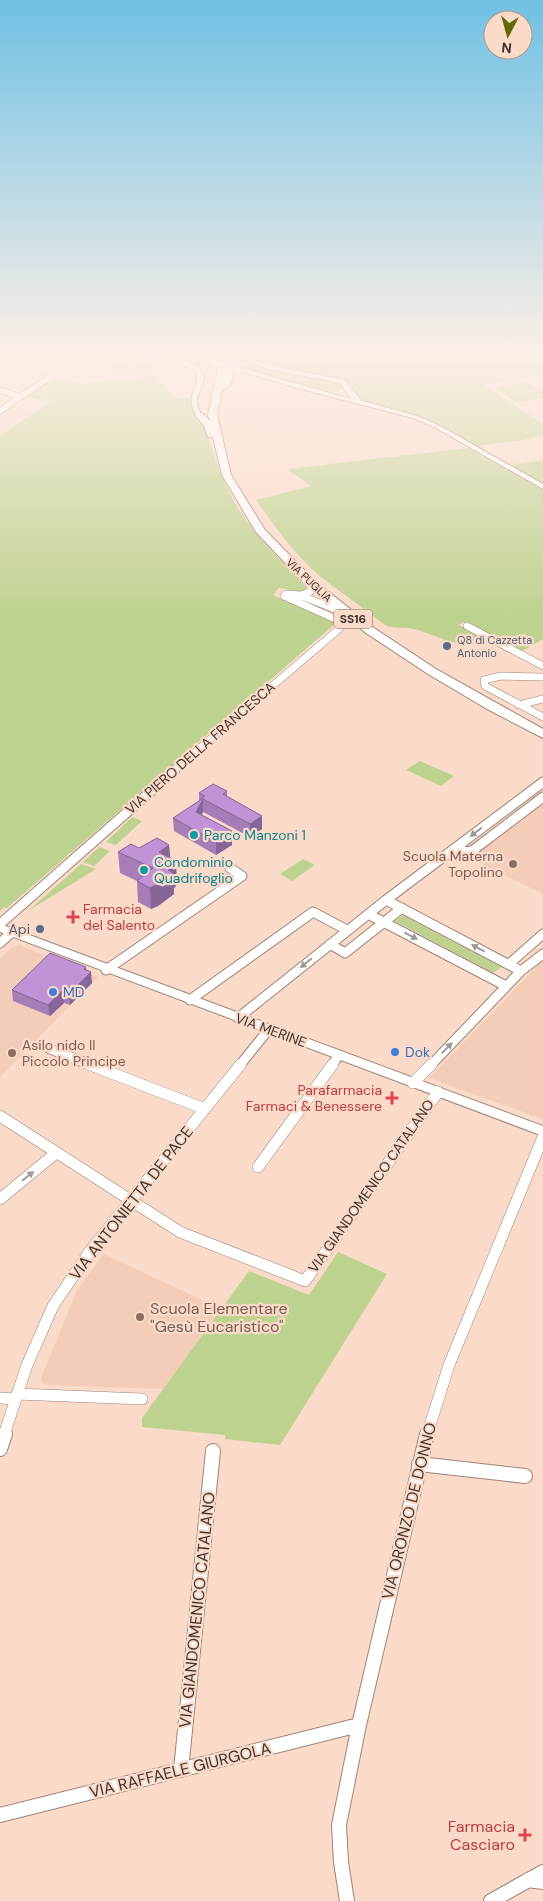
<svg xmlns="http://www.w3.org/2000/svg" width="543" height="1901" font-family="'DM Sans',sans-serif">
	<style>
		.built { fill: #f3cdb7 }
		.green { fill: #bed28f }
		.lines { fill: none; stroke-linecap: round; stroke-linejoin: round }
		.street-far4-casing { stroke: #9f8373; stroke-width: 7 }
		.street-far3-casing { stroke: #9f8373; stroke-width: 8 }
		.street-far2-casing { stroke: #9f8373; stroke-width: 11 }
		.street-far1-casing { stroke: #9f8373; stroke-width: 12 }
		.street-casing { stroke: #9f8373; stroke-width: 16 }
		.secondary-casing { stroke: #9f8373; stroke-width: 2 }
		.highway-casing { stroke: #9f8373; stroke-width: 2 }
		.street-far4 { stroke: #fff; stroke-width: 5.5 }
		.street-far3 { stroke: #fff; stroke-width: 7 }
		.street-far2 { stroke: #fff; stroke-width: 9 }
		.street-far1 { stroke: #fff; stroke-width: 11 }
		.street { stroke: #fff; stroke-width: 14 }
		.secondary { fill: #fff; fill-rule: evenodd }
		.highway { fill: #fff; fill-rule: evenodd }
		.secondary-bridge-casing { stroke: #9f8373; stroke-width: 8; stroke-linecap: butt }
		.secondary-bridge { stroke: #fff; stroke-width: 7 }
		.wall { fill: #a57eb8 }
		.shaded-wall { fill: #866696 }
		.building { fill: #c092d6; stroke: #866696 }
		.oneway { fill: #9f9996 }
		.service-dot { fill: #5c6f8a; stroke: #fadbc9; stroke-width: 2 }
		.culture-dot { fill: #0f9aa8; stroke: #fadbc9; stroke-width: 2 }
		.education-dot { fill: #8d6e63; stroke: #fadbc9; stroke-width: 2 }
		.health-dot { fill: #e0444e; stroke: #fadbc9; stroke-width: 2 }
		.shop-dot { fill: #3f7fe0; stroke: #fadbc9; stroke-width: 2 }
		.labels { text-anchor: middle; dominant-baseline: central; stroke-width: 4.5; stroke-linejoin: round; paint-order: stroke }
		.far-street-label { font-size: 11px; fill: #3f332c; stroke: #fadbc9 }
		.far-service-label { font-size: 11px; fill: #4e5e75; stroke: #fadbc9; text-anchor: start }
		.shield { fill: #fadbc9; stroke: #77655b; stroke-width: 1 }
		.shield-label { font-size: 12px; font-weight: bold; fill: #3f332c }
		.street-label { font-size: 14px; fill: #3f332c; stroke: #fadbc9 }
		.culture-label { font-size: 14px; fill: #0d838f; stroke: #fadbc9; text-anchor: start }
		.education-label { font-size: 14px; fill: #785e54; stroke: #fadbc9; text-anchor: end }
		.health-label { font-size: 14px; fill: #be3a42; stroke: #fadbc9; text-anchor: start }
		.service-label { font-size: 14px; fill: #4e5e75; stroke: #fadbc9; text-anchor: end }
		.shop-label { font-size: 14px; fill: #366cbe; stroke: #fadbc9; text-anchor: start }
		.near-street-label { font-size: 16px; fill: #3f332c; stroke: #fadbc9 }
		.near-education-label { font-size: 16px; fill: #785e54; stroke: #fadbc9; text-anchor: start }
		.near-health-label { font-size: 16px; fill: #be3a42; stroke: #fadbc9; text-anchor: end }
	</style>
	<rect width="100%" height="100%" fill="#fadbc9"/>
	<!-- built -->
	<path class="built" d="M543 801V894L470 858 516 822 520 823 523 821 520 819Z
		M19 945 98 977 0 1077V958L11 948Z
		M543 960V1119L429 1078Z
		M104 1254 221 1309 163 1389 48 1385 43 1383 41 1378 77 1290Z"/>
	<!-- green -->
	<path class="green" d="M129 352H173L213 364 212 370 201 368 189 363Z
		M250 352H543V375L483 384 543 424V435L523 440 477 446 427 419 361 401 355 397 350 383 344 380 278 368 253 359Z
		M119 360 136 362 124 374 107 373Z
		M139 362 156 364 145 376 127 375Z
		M252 363 271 369 334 381 341 384 342 388 337 391 326 392 235 366 236 365Z
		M156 377 175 398H190C190 411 194 414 204 422 212 450 221 479 236 505 255 535 281 561 306 587L305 590 302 592 279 588 273 595 336 623 7 908 4 907 0 911V436L51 401 27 397 53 379 82 384Z
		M527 382 538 389 505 395 494 388Z
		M539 390 543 392V398L517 403 506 396Z
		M468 448 543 490V639L521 652 463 622 459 625 484 638C461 655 433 631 408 628 400 627 393 629 385 625 367 611 348 597 330 584 301 563 277 530 256 500L311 486 288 470 289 469Z
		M543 460V484L510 465Z
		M420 761 454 776 441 786 406 770Z
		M132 817 142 821 116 845 106 842Z
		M99 847 110 851 94 866 83 862Z
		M303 859 315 865 292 881 280 874Z
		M81 864 96 869 28 911Z
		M403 915 501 967 493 973 395 921Z
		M338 1252 387 1274 280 1445 225 1439V1435L142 1427V1418L249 1271 309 1295Z"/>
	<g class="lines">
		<!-- street-far4 casing -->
		<g class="street-far4-casing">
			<path id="street-far4" d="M0 390 20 397 0 411
				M20 397 50 377"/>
		</g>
		<!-- street-far3 casing -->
		<g class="street-far3-casing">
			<path id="street-far3" d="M299 595 335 609 347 616
				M467 626 543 666
				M543 677 501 676 484 680 485 686 543 717
				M519 705 543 699
				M173 771 339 629 342 624 340 621 284 596 286 594 301 595 310 592 312 587 306 581"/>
		</g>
		<!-- street-far2 casing -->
		<g class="street-far2-casing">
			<path id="street-far2" d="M455 848 467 852 472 851 543 797
				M386 900 521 971
				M368 914 506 986
				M0 924 175 770
				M0 943 11 933
				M330 944 345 953 402 908
				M509 964 543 934
				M106 970 242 876 230 868
				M190 1000 313 912 347 930
				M238 1018 386 900 543 782
				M50 1049 91 1065
				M240 1065 269 1029
				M332 1065 339 1055
				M431 1065 521 971 543 954"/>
		</g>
		<!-- street-far1 casing -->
		<g class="street-far1-casing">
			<path id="street-far1" d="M88 1064 205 1109
				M413 1083 432 1064
				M0 1116 180 1232 305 1281 438 1092
				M258 1167 333 1064
				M0 1199 56 1153
				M17 1394 142 1399
				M0 1398 15 1399
				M4 1435 27 1365 53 1306 90 1251 241 1064
				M427 1435 449 1365 543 1137"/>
		</g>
		<!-- street casing -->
		<g class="street-casing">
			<path id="street" d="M0 1449 5 1434
				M419 1464 525 1476
				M181 1770 213 1451
				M0 1815 359 1725
				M528 1880 543 1882
				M347 1901 341 1862 339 1825 359 1725 427 1434
				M491 1901 543 1872"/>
		</g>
		<!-- secondary casing -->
		<g class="secondary-casing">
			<path id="secondary" d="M121 352C135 351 197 358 203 372 207 382 197 392 197 402 197 408 201 412 201 416H197C182 394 204 386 195 370L180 364Z
				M177 352H185L216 362 211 363Z
				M243 352H249L252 359 270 365 344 380 362 401 417 416 440 426 543 484V489L436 428 413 418 297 388 236 370V368L238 367 351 399 340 383 268 369 248 361Z
				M0 924 543 1126V1136L0 932Z"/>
		</g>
		<!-- highway casing -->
		<g class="highway-casing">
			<path id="highway" d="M222 352H230L226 371 230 362 251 360 255 362 251 364 236 366 229 386 222 390 217 415 231 475 265 530 315 581 374 628 436 669 543 729V738L487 709 428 674 366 633 307 586 256 532 222 475 213 437H208L204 425 195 415 196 413H202L210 421 208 415Z"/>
		</g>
		<!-- street-far4 -->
		<use href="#street-far4" class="street-far4"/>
		<!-- street-far3 -->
		<use href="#street-far3" class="street-far3"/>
		<!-- street-far2 -->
		<use href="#street-far2" class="street-far2"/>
		<!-- street-far1 -->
		<use href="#street-far1" class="street-far1"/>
		<!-- street -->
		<use href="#street" class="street"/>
		<!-- secondary -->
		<use href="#secondary" class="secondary"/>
		<!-- highway -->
		<use href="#highway" class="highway"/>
		<!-- secondary-bridge casing -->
		<g class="secondary-bridge-casing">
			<path id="secondary-bridge" d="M213 362 238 369"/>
		</g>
		<!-- secondary-bridge -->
		<use href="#secondary-bridge" class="secondary-bridge"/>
	</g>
	<!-- wall -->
	<path class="wall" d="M227 791V797L262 816V829L250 837 203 812 202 815 232 831V845L216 855 174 831 173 818 199 801V793Z
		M169 845 170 858 177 882H176V886L174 888V894L158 906 151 909 138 902 137 881 120 873 118 852 139 848Z
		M86 967V970L92 983 70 1005 64 1003 50 1016 13 1001 12 990Z"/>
	<!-- shaded-wall -->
	<path class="shaded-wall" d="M203 799V812L196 825V812Z
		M262 816V829L250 837V824Z
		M232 831V845L216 855V842Z
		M169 845 171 865 159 852Z
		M176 861 177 882H176V886L174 888V894L158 906 151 909 150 888 168 870 172 864Z
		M86 967 87 976 91 972 92 983 70 1005 69 994 84 969Z
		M62 991 64 1003 50 1016 48 1005Z"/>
	<!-- building -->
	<path class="building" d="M213 784 227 791 223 794 262 816 250 824 203 799 196 812 232 831 216 842 173 818 202 799 205 796 199 793Z
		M157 838 169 845 159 852 176 861 172 864 175 866 168 870 173 873 156 885 150 888 137 881 153 868 118 852 131 844 139 848Z
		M50 953 86 967 84 969 91 972 69 994 62 991 48 1005 12 990Z"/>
	<!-- one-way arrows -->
	<defs><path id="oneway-solid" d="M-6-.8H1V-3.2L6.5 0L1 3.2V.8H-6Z" transform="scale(1.25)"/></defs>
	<g class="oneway">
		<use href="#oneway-solid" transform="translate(476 832) rotate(143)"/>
		<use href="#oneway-solid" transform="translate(411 936) rotate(28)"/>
		<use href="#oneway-solid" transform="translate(478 948) rotate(-152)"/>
		<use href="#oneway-solid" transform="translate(306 963) rotate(141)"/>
		<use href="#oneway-solid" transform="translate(447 1048) rotate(-46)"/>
		<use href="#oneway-solid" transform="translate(28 1176) rotate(-39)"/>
	</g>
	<!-- sky -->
	<linearGradient id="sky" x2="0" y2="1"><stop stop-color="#6fc1e4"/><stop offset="0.57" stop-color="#fdefe7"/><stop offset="1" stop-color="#fdefe7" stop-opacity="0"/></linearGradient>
	<rect width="543" height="618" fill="url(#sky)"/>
	<!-- markers -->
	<g class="service-dot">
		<circle cx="447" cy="646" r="5"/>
		<circle cx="40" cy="929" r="5"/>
	</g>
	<g class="culture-dot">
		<circle cx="194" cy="835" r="5"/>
		<circle cx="144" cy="870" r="5"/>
	</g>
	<g class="education-dot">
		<circle cx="513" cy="864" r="5"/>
		<circle cx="12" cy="1053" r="5"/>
		<circle cx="140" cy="1317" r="5"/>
	</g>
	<g class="health-dot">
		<path d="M70.5 909.5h5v5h5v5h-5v5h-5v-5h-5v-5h5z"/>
		<path d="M389.5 1090.5h5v5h5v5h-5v5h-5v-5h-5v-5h5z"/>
		<path d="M522.5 1827.5h5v5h5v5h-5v5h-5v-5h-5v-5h5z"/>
	</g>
	<g class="shop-dot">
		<circle cx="53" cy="992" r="5"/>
		<circle cx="395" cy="1052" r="5"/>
	</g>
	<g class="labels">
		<!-- far-street labels -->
		<g class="far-street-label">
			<text transform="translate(309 580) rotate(43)">VIA PUGLIA</text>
		</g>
		<!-- far-service labels -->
		<g class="far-service-label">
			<text x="457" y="640">Q8 di Cazzetta<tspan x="457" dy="13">Antonio</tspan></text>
		</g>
		<!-- shield labels -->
		<rect class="shield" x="334" y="609.5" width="38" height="19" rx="4"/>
		<g class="shield-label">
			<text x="353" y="619">SS16</text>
		</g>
		<!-- street labels -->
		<g class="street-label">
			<text transform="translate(200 748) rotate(-41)">VIA PIERO DELLA FRANCESCA</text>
			<text transform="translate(271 1030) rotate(20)">VIA MERINE</text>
			<text transform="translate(371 1186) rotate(-55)">VIA GIANDOMENICO CATALANO</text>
		</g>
		<!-- culture labels -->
		<g class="culture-label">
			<text x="204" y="835">Parco Manzoni 1</text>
			<text x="154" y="862">Condominio<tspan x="154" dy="16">Quadrifoglio</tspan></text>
		</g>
		<!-- education labels -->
		<g class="education-label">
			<text x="503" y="856">Scuola Materna<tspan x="503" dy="16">Topolino</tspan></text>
			<text x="22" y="1045" text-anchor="start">Asilo nido Il<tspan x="22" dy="16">Piccolo Principe</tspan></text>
		</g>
		<!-- health labels -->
		<g class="health-label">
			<text x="83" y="909">Farmacia<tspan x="83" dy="16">del Salento</tspan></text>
			<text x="382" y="1090" text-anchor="end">Parafarmacia<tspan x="382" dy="16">Farmaci &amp; Benessere</tspan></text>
		</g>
		<!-- service labels -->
		<g class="service-label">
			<text x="30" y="929">Api</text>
		</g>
		<!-- shop labels -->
		<g class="shop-label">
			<text x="63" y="992">MD</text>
			<text x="405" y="1052">Dok</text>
		</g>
		<!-- near-street labels -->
		<g class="near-street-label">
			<text transform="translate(131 1203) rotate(-52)">VIA ANTONIETTA DE PACE</text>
			<text transform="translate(409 1511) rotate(-76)">VIA ORONZO DE DONNO</text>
			<text transform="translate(197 1610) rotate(-84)">VIA GIANDOMENICO CATALANO</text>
			<text transform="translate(180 1770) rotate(-14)">VIA RAFFAELE GIURGOLA</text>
		</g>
		<!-- near-education labels -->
		<g class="near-education-label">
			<text x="150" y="1308">Scuola Elementare<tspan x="150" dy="18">"Gesù Eucaristico"</tspan></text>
		</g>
		<!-- near-health labels -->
		<g class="near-health-label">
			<text x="515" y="1826">Farmacia<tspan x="515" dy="18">Casciaro</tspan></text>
		</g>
	</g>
	<!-- north arrow -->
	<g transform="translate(508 35) rotate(186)"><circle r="24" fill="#fadbc9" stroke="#af988a"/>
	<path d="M0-4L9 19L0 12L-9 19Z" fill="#636806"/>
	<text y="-8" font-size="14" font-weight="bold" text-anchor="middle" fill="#3f332c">N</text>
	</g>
</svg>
